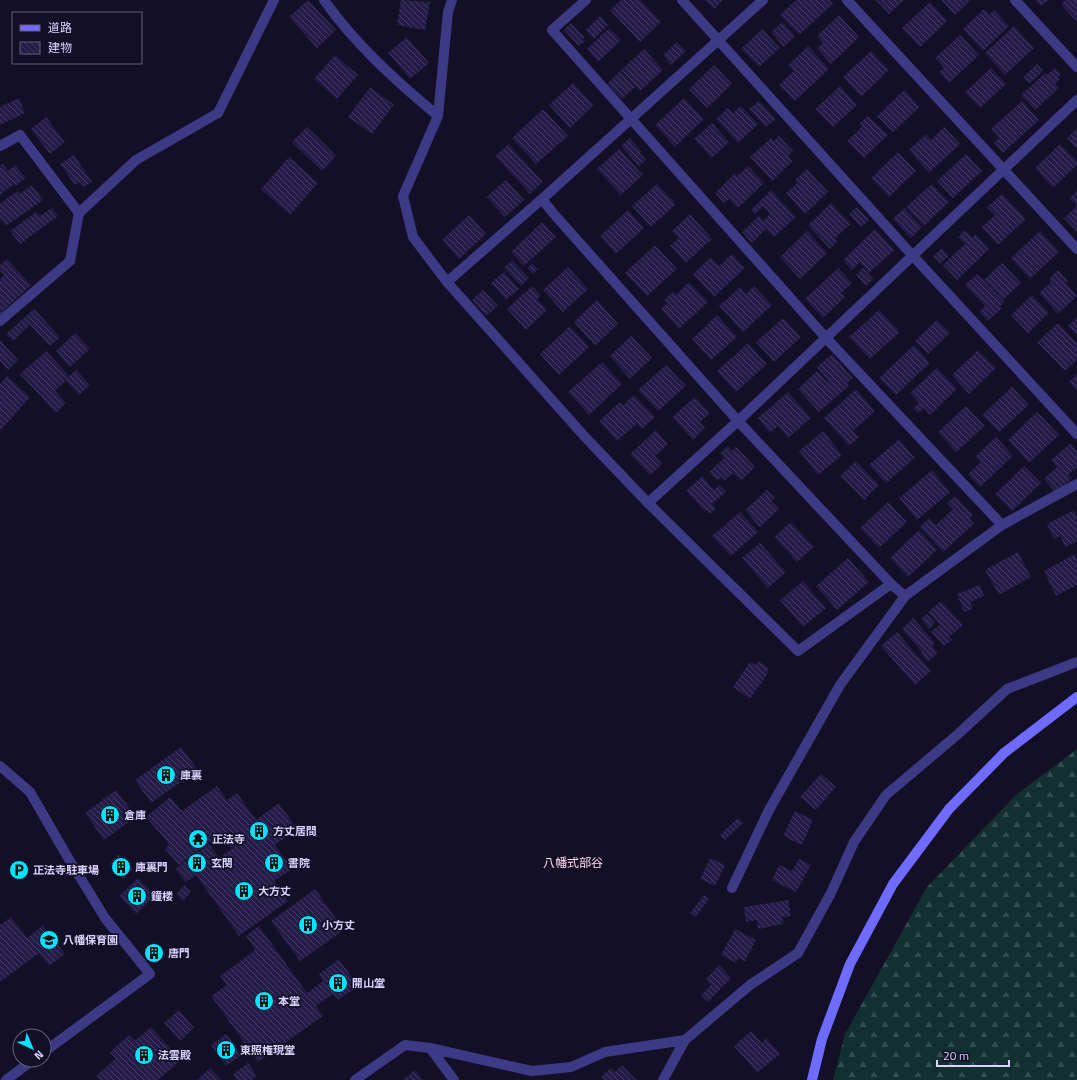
<svg xmlns="http://www.w3.org/2000/svg" width="1077" height="1080" font-family="'Titillium Web','Noto Sans JP',sans-serif">
	<style>
		.forest { fill: url(#forest-firs) }
		.building { fill: url(#building-back-hatch) }
		.lines { fill: none; stroke-linecap: round; stroke-linejoin: round }
		.lane { stroke: #3d3a85; stroke-width: 10 }
		.street { stroke: #3d3a85; stroke-width: 10 }
		.secondary { stroke: #6f6bff; stroke-width: 10 }
		.labels { text-anchor: middle; dominant-baseline: central; stroke-width: 3.5; stroke-linejoin: round; paint-order: stroke }
		.poi-label { font-size: 11px; font-weight: bold; fill: #d9d4ff; stroke: #130f26; text-anchor: start }
		.neighbourhood-label { font-size: 12px; fill: #ffd6f0; stroke: #130f26 }
	</style>
	<defs>
		<pattern id="forest-firs" width="22" height="20" patternUnits="userSpaceOnUse"><rect width="22" height="20" fill="#12302f"/><path d="M5 1l3.5 6h-7zM16 11l3.5 6h-7z" fill="#344d4e"/></pattern>
		<pattern id="building-back-hatch" width="6" height="6" patternUnits="userSpaceOnUse"><rect width="6" height="6" fill="#241b47"/><path d="M-1 5l2 2M0 0l6 6M5-1l2 2" fill="none" stroke="#433b63"/></pattern>
	</defs>
	<rect width="100%" height="100%" fill="#130f26"/>
	<!-- forest -->
	<path class="forest" d="M1077 749V1080H833L845 1034 927 887 1018 793Z"/>
	<!-- building -->
	<path class="building" d="M308 0 336 30 317 48 289 17Z
		M401 0 430 2 425 30 397 25Z
		M621 0H640L661 22 640 42 610 10Z
		M705 0H723L714 9Z
		M796 0H830L833 4 799 35 780 15Z
		M876 0H904L889 14Z
		M941 0H971L955 15Z
		M1035 0H1048L1041 6Z
		M1065 0H1077V22L1061 4Z
		M930 2 947 21 920 47 902 28Z
		M984 9 989 15 994 10 1009 26 983 51 963 29Z
		M839 15 859 37 831 64 817 48 823 43 817 36Z
		M600 16 608 25 594 39 586 30Z
		M782 22 795 36 784 47 771 32Z
		M571 23 584 37 583 39 585 41 579 46 564 30Z
		M1014 26 1034 48 1005 75 985 53Z
		M609 28 621 40 598 62 587 49Z
		M762 29 780 48 759 67 741 49Z
		M960 35 979 55 949 83 939 72 944 68 935 58Z
		M407 37 429 63 410 79 388 53Z
		M677 42 686 51 671 65 663 55Z
		M808 46 829 69 795 101 779 85 794 71 788 65Z
		M644 49 663 70 640 91 621 70Z
		M871 51 889 70 861 97 843 77Z
		M335 55 358 75 337 99 314 79Z
		M1037 64 1043 71 1029 84 1023 77Z
		M714 65 732 84 707 108 689 89Z
		M991 68 1006 84 980 108 965 92Z
		M1055 68 1061 74 1058 77 1060 79 1055 84 1059 88 1035 110 1021 95 1045 73 1047 75Z
		M620 71 635 87 622 99 607 84Z
		M573 83 594 105 570 128 549 105Z
		M840 86 857 105 833 127 815 109Z
		M370 87 394 105 372 134 348 117Z
		M904 90 920 107 893 132 877 116Z
		M19 98 25 113 0 125V107Z
		M684 98 704 119 675 147 655 125Z
		M759 101 776 119 766 127 749 109Z
		M1022 101 1039 120 1003 153 994 143 999 138 991 129Z
		M741 106 758 124 738 143 716 119 728 108 733 113Z
		M543 109 568 136 536 164 512 138Z
		M868 116 888 135 864 158 847 141 862 127 859 124Z
		M46 117 65 142 50 154 31 129Z
		M712 123 729 142 712 158 694 139Z
		M307 127 336 156 322 171 292 142Z
		M944 127 960 144 929 173 909 150 926 134 931 140Z
		M1077 128V149L1067 138Z
		M779 136 793 151 788 156 793 161 772 181 750 157 771 138 774 141Z
		M630 138 641 151 640 153 646 160 639 166 621 146Z
		M509 144 543 182 530 194 495 156Z
		M1060 144 1077 161V165L1053 188 1035 168Z
		M619 149 643 175 621 195 597 169Z
		M898 152 916 171 889 197 871 178Z
		M966 154 982 171 953 198 937 181Z
		M74 155 92 182 84 187 80 182 75 185 60 164Z
		M289 157 318 183 290 215 261 189Z
		M3 164 8 171 15 165 26 178 15 186 14 184 0 195V166Z
		M748 166 764 183 738 208 729 199 724 203 715 193 735 173 737 176Z
		M807 169 828 192 805 214 786 193 797 183 795 180Z
		M506 180 524 200 505 217 486 197Z
		M657 184 676 204 651 227 632 206Z
		M932 184 949 202 924 226 906 207Z
		M32 185 43 200 6 226 0 218V204L17 191 20 194Z
		M771 190 796 217 774 237 766 229 752 243 742 232 759 216 763 221 770 214 763 206 755 214 751 210Z
		M1077 191V206L1069 198Z
		M1002 194 1026 219 998 245 982 227 995 215 987 207Z
		M831 203 851 224 835 238 838 241 830 249 808 225Z
		M1077 206V232L1064 218Z
		M857 207 869 220 861 227 849 214Z
		M52 208 58 216 20 244 10 231 36 212 40 216Z
		M904 208 922 227 911 238 893 219Z
		M628 210 644 228 616 254 600 236Z
		M690 214 712 239 686 263 670 246 679 238 672 231Z
		M469 215 486 234 459 259 442 240Z
		M542 222 556 237 524 266 511 252Z
		M875 229 894 250 869 273 860 262 852 270 843 260Z
		M965 230 972 237 976 234 989 249 957 280 943 265 965 244 958 237Z
		M807 231 827 253 800 279 780 257Z
		M1040 231 1059 252 1030 279 1011 258Z
		M655 245 677 269 647 296 625 273Z
		M942 248 949 256 940 264 933 256Z
		M732 254 745 268 714 297 693 274 711 257 719 266Z
		M7 259 31 285 0 314V279L4 275 0 270V265Z
		M512 260 529 278 521 286 504 268Z
		M532 263 538 269 533 274 527 268Z
		M1002 263 1021 283 1003 300 984 280Z
		M568 267 588 289 563 312 543 290Z
		M838 268 852 283 841 293 845 297 823 318 805 299Z
		M863 268 873 279 866 286 856 275Z
		M1058 270 1068 281 1065 283 1077 296 1058 314 1039 293 1051 282 1049 279Z
		M504 272 519 289 506 300 491 283Z
		M977 274 1004 302 1000 306 1002 308 988 321 979 312 985 306 965 285Z
		M689 282 708 302 679 329 661 309 667 303 664 300 673 292 676 295Z
		M532 286 541 296 537 299 547 310 526 330 507 309Z
		M754 286 772 305 743 332 719 306 740 287 746 294Z
		M483 290 498 306 486 316 472 300Z
		M1032 295 1049 313 1028 333 1011 315Z
		M597 300 618 324 595 346 574 322Z
		M34 309 60 337 50 346 30 325 13 341 6 334Z
		M879 310 900 332 870 359 849 337Z
		M717 315 737 337 711 360 692 339Z
		M783 318 801 337 774 362 756 342Z
		M1077 318V335L1068 326Z
		M937 320 950 333 928 354 915 341Z
		M1058 323 1077 343V360L1065 371 1037 342Z
		M570 326 589 347 559 375 540 354Z
		M75 333 90 349 70 367 56 351Z
		M631 336 652 358 630 379 610 356Z
		M0 340 18 360 8 370 0 361Z
		M748 343 767 364 736 392 717 371Z
		M914 345 930 363 896 395 879 378Z
		M978 350 996 368 969 394 952 375Z
		M46 351 69 376 76 370 90 385 79 395 66 381 55 391 66 403 56 413 20 374Z
		M832 354 853 378 847 383 849 386 819 412 798 389 817 371 827 382 828 381 817 367Z
		M602 362 622 384 589 415 568 392Z
		M666 365 686 386 658 411 638 390Z
		M937 368 957 389 930 415 924 408 918 413 913 408 919 403 910 393Z
		M1077 374V391L1069 382Z
		M7 376 30 397 0 431V384Z
		M1012 387 1029 405 999 432 982 415Z
		M856 389 875 411 853 431 859 437 849 446 824 418Z
		M788 392 811 418 788 438 778 426 770 433 758 418Z
		M634 395 655 417 642 429 637 424 617 441 599 421 620 402 623 405Z
		M695 397 710 413 700 422 705 428 693 440 672 417Z
		M966 406 985 426 956 452 938 432Z
		M1037 412 1059 435 1029 463 1008 440Z
		M656 430 668 444 655 456 662 464 650 475 630 454Z
		M823 431 842 455 818 475 799 451Z
		M996 437 1013 456 980 487 968 474 981 462 975 457Z
		M899 439 915 458 886 483 869 465Z
		M1071 443 1077 451V467L1068 475 1072 478 1056 493 1044 479 1057 467 1051 460Z
		M728 446 732 451 736 447 755 467 741 481 733 473 724 481 721 477 717 481 709 472 724 458 720 453Z
		M856 461 879 485 864 500 840 476Z
		M1024 466 1041 483 1012 511 995 494Z
		M932 470 950 492 917 520 899 498Z
		M702 476 714 490 719 485 726 492 712 504 716 509 710 514 707 510 705 511 686 491Z
		M767 490 775 498 771 501 779 509 760 527 745 510Z
		M955 496 973 515 970 519 974 524 943 552 920 527 929 518 936 525 953 509 947 503Z
		M888 502 907 522 879 548 860 528Z
		M1074 510 1077 517V541L1065 547 1060 536 1054 539 1047 524Z
		M740 512 758 532 731 556 712 536Z
		M791 522 814 547 797 562 774 537Z
		M919 530 937 550 908 577 890 558Z
		M760 543 786 572 768 588 742 558Z
		M1018 552 1031 577 999 595 985 570Z
		M1075 554 1077 559V585L1056 596 1044 571Z
		M848 558 869 582 837 610 816 586Z
		M803 581 826 608 803 627 780 600Z
		M980 585 984 596 970 602 973 609 964 612 957 594Z
		M941 601 963 625 949 637 952 640 944 646 931 632 939 625 946 632 928 612Z
		M927 614 935 623 929 629 921 619Z
		M913 618 935 643 932 646 938 653 928 662 920 653 922 652 902 629Z
		M897 632 931 671 915 685 881 646Z
		M759 661 769 668 767 672 768 673 750 699 733 687 750 662 756 665Z
		M181 747 198 770 151 803 135 780Z
		M821 774 836 787 816 810 800 797Z
		M217 786 227 800 237 793 256 820 279 803 297 829 275 845 292 869 274 881 288 901 239 936 196 875 186 882 175 869 209 844 219 858 238 844 231 848 220 834 179 865 165 849 169 844 146 817 170 797 182 811Z
		M116 790 136 817 104 840 85 813Z
		M795 811 813 820 802 845 783 836Z
		M738 818 743 823 725 840 720 835Z
		M119 854 133 869 123 879 109 864Z
		M710 858 725 865 715 886 700 879Z
		M799 859 811 865 796 892 772 880 779 865 792 871Z
		M138 878 155 895 136 914 119 896Z
		M184 885 191 892 183 901 176 894Z
		M315 889 344 930 300 961 271 921Z
		M704 895 709 899 696 917 690 913Z
		M788 900 791 916 782 917 783 924 758 929 757 920 746 922 744 907Z
		M11 917 27 938 43 925 65 954 49 966 39 953 0 982V925Z
		M259 926 307 993 323 981 319 974 339 959 358 986 338 1000 333 994 316 1006 323 1016 258 1062 211 996 227 985 220 976 255 950 246 936Z
		M735 929 756 940 745 961 738 958 736 963 721 955Z
		M154 942 165 954 154 963 143 951Z
		M719 965 731 978 708 1002 701 995 711 985 706 979Z
		M179 1010 194 1028 180 1041 164 1023Z
		M151 1027 181 1060 158 1080H100L96 1076 115 1059 110 1052 129 1035 135 1041Z
		M751 1031 762 1043 766 1038 780 1054 757 1073 734 1046Z
		M226 1034 242 1055 226 1066 211 1045Z
		M248 1063 257 1076 252 1080H237L233 1074Z
		M622 1065 636 1080H604L601 1077 611 1068 615 1072Z
		M210 1068 221 1080H197Z
		M415 1070 423 1080H402Z"/>
	<g class="lines">
		<!-- lane -->
		<path class="lane" d="M0 321 70 261 79 213 136 160 218 113
			M0 766 30 792 67 856 105 918 150 974 44 1052
			M6 1080 33 1060"/>
		<!-- street -->
		<path class="street" d="M324 0C355 44 396 81 438 116L448 12 452 0
			M586 0 552 30 826 338 1002 525
			M682 0 913 256 1077 434
			M763 0 542 199 553 213 738 421 648 503 798 651 891 584 905 596
			M847 0 1077 249
			M1015 0 1077 67
			M218 113 274 0
			M438 116 403 196 413 237 447 282
			M0 146 20 135 79 213
			M542 199 447 282 585 437 648 503
			M891 584 738 421 1077 100
			M732 888 769 810 840 685 905 596 1002 525 1077 484
			M430 1048 454 1080
			M355 1080 405 1045 430 1048 532 1071 571 1067 605 1052 685 1040 750 985 798 953 831 893 854 842 886 795 957 735 1007 689 1077 662
			M663 1080 685 1040"/>
		<!-- secondary -->
		<path class="secondary" d="M812 1080 822 1039 850 964 893 884 949 809 1004 753 1077 697"/>
	</g>
	<!-- icons -->
	<defs>
		<g id="building-disc" transform="scale(1)"><circle r="9.5" fill="#00e5ff" stroke="#130f26"/><path d="M-4-6H4V6H1V3H-1V6H-4ZM-2.5-4.3h1.7v1.8h-1.7ZM.8-4.3h1.7v1.8H.8ZM-2.5-1h1.7V.8h-1.7ZM.8-1h1.7V.8H.8Z" fill="#111"/></g>
		<g id="temple-disc" transform="scale(1)"><circle r="9.5" fill="#00e5ff" stroke="#130f26"/><path d="M0-6L5-2H3V0L6.5 2.5H4V6H1.5V3h-3V6H-4V2.5H-6.5L-3 0V-2H-5Z" fill="#111"/></g>
		<g id="parking-disc" transform="scale(1)"><circle r="9.5" fill="#00e5ff" stroke="#130f26"/><path d="M-3.5-5.5H1a3.5 3.5 0 0 1 0 7H-1V5.5H-3.5ZM-1-3.4V-.6H.8a1.4 1.4 0 0 0 0-2.8Z" fill="#111"/></g>
		<g id="school-disc" transform="scale(1)"><circle r="9.5" fill="#00e5ff" stroke="#130f26"/><path d="M0-5L7-2L0 1L-7-2ZM-4 1L0 2.5L4 1V4Q0 6-4 4Z" fill="#111"/></g>
	</defs>
	<g fill-rule="evenodd">
		<use href="#building-disc" x="166" y="775"/>
		<use href="#building-disc" x="110" y="815"/>
		<use href="#building-disc" x="259" y="831"/>
		<use href="#temple-disc" x="198" y="839"/>
		<use href="#building-disc" x="197" y="863"/>
		<use href="#building-disc" x="274" y="863"/>
		<use href="#building-disc" x="121" y="867"/>
		<use href="#parking-disc" x="19" y="870"/>
		<use href="#building-disc" x="244" y="891"/>
		<use href="#building-disc" x="137" y="896"/>
		<use href="#building-disc" x="308" y="925"/>
		<use href="#school-disc" x="49" y="940"/>
		<use href="#building-disc" x="154" y="953"/>
		<use href="#building-disc" x="338" y="983"/>
		<use href="#building-disc" x="264" y="1001"/>
		<use href="#building-disc" x="226" y="1050"/>
		<use href="#building-disc" x="144" y="1055"/>
	</g>
	<g class="labels">
		<!-- poi labels -->
		<g class="poi-label">
			<text x="180" y="775">庫裏</text>
			<text x="124" y="815">倉庫</text>
			<text x="273" y="831">方丈居間</text>
			<text x="212" y="839">正法寺</text>
			<text x="211" y="863">玄関</text>
			<text x="288" y="863">書院</text>
			<text x="135" y="867">庫裏門</text>
			<text x="33" y="870">正法寺駐車場</text>
			<text x="258" y="891">大方丈</text>
			<text x="151" y="896">鐘楼</text>
			<text x="322" y="925">小方丈</text>
			<text x="63" y="940">八幡保育園</text>
			<text x="168" y="953">唐門</text>
			<text x="352" y="983">開山堂</text>
			<text x="278" y="1001">本堂</text>
			<text x="240" y="1050">東照権現堂</text>
			<text x="158" y="1055">法雲殿</text>
		</g>
		<!-- neighbourhood labels -->
		<g class="neighbourhood-label">
			<text x="573" y="862">八幡式部谷</text>
		</g>
	</g>
	<!-- legend -->
	<rect x="12" y="12" width="130" height="52" fill="#130f26" stroke="#625e7d"/>
	<rect x="20" y="25" width="20" height="6" fill="#6f6bff" stroke="#625e7d"/>
	<text x="48" y="32" font-size="12" fill="#d9d4ff">道路</text>
	<rect x="20" y="42" width="20" height="12" fill="url(#building-back-hatch)" stroke="#625e7d"/>
	<text x="48" y="52" font-size="12" fill="#d9d4ff">建物</text>
	<!-- north arrow -->
	<g transform="translate(32 1048) rotate(136)"><circle r="19" fill="#130f26" stroke="#625e7d"/>
	<path d="M0-3L7 15L0 10L-7 15Z" fill="#00e5ff"/>
	<text y="-6" font-size="11" font-weight="bold" text-anchor="middle" fill="#d9d4ff">N</text>
	</g>
	<!-- scale -->
	<path d="M937 1060v6h72v-6" fill="none" stroke="#d9d4ff" stroke-width="2"/>
	<text x="943" y="1060" font-size="12" fill="#d9d4ff" stroke="#130f26" stroke-width="3" paint-order="stroke">20 m</text>
</svg>
